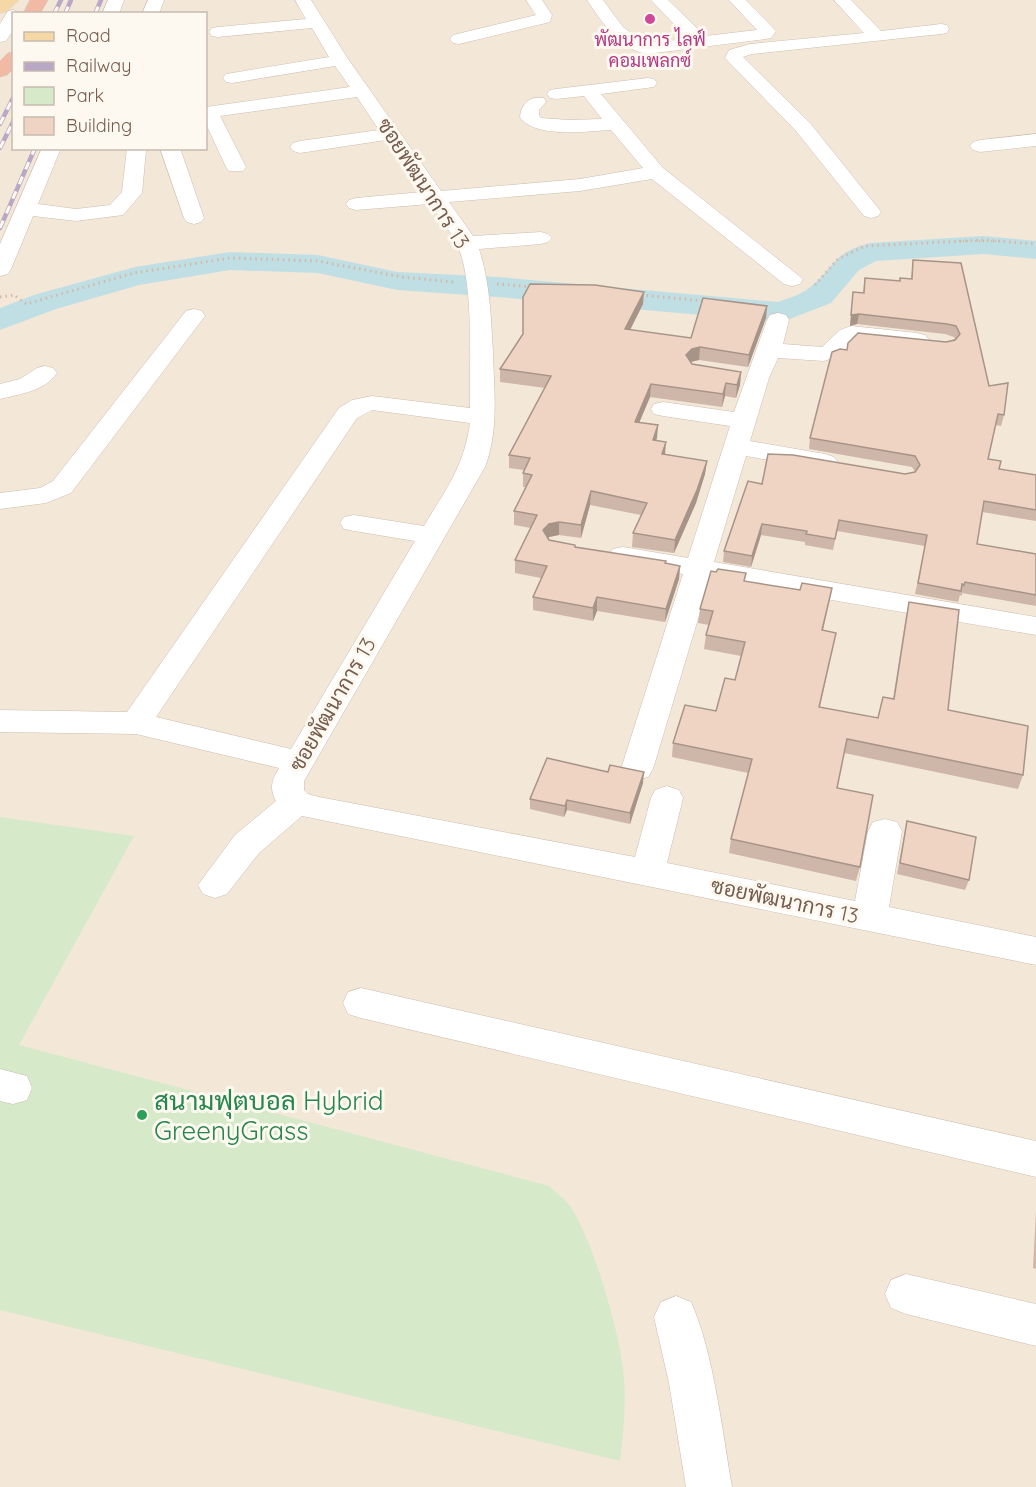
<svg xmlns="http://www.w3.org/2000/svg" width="1036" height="1487" font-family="Quicksand,Sarabun,sans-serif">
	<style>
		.residential { fill: #f3e7d8; fill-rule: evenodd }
		.green { fill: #d6e9c8 }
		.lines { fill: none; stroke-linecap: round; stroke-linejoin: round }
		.river { fill: #bfdfe5; fill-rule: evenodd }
		.minor-casing { stroke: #cdbdb0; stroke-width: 1 }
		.major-casing { stroke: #d8d1cd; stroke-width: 1 }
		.highway-casing { stroke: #d8d1cd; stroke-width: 1 }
		.path-far1 { stroke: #d5b8a5; stroke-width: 2; stroke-dasharray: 1 3; stroke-linecap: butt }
		.path { stroke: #d5b8a5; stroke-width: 3; stroke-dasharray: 1.5 4; stroke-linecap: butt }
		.minor { fill: #fff; fill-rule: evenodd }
		.major { fill: #f6d8a7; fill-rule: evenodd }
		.highway { fill: #f2b9a5; fill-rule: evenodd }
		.rail-casing { stroke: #b8a8c6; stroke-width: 4.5 }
		.rail { stroke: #fef9f0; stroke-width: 3; stroke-dasharray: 8; stroke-linecap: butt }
		.wall { fill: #ceb6a8 }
		.shaded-wall { fill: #a79488 }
		.building { fill: #efd4c3; stroke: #a79488; stroke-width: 1.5 }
		.hotel-dot { fill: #d1479c; stroke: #fef9f0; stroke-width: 2 }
		.leisure-dot { fill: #2e9e5b; stroke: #fef9f0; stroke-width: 2 }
		.labels { text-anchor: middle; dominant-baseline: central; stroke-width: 6; stroke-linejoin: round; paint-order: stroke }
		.far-hotel-label { font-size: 18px; fill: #b23c85; stroke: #fef9f0 }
		.street-label { font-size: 21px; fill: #755c4e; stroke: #fef9f0 }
		.near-leisure-label { font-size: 26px; fill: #27864d; stroke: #fef9f0; text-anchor: start }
	</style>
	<rect width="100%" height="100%" fill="#fbf5ea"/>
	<!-- residential -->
	<path class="residential" d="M0 0H1036V1487H0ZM14 14H206V148H14Z"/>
	<!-- green -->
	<path class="green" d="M0 817 134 836 19 1045 549 1186C555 1192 564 1198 569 1205 592 1235 622 1340 624 1379 626 1406 623 1434 620 1461L0 1310Z"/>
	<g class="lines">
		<!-- river -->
		<path class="river" d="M983 236 1036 241V259L983 254 876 261 859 270 831 303 782 322 498 297 397 290 318 273 230 270 139 285 56 309 0 330V308L34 295 135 267 230 252 318 255 397 272 498 277 778 302C788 298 801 295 809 288 835 268 831 253 870 243Z"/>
		<!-- minor casing -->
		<g class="minor-casing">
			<path id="minor" d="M108 0H124L119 14H102Z
				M148 0H164L159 14H142Z
				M295 0H311L348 59 441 191 580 179 643 168 611 130C587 131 535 139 520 117 521 104 530 95 544 98L546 102 539 110V115L541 118 569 120 602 119 584 96 556 99 550 98 547 94 550 90 556 89 648 78 654 79 657 83 654 87 601 94 663 168 803 279 800 284 792 286 784 284 652 179 580 191 449 202 473 236 541 232 548 234 552 238 548 242 541 244 479 249C490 283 491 317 493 353 494 392 499 430 485 467L304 781V790L308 794 319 797 635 857 651 798 655 790 667 786 679 790 683 798 667 863 855 901 868 831 873 822 885 819 897 822 902 831 889 907 1036 937V965L302 816 259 853 227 894 215 898 203 894 198 885 235 835 276 801C269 788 272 780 279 768L136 734 0 732V710L127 712 339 408 352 400 372 396 470 408C469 365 475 279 456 242 449 229 438 216 430 204L356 210 349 208 346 204 349 200 356 198 422 192 386 140 300 153 293 151 290 147 293 143 300 141 379 130 357 97 220 116 246 167 243 171H229L226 167 206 124V107L350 87 335 66 232 83 226 82 223 78 226 74 232 73 329 57 312 28 218 37 212 36 209 32 212 28 218 27 306 19ZM372 410 470 423C464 467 446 489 424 526L354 515 344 517 340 523 344 529 354 531 415 541 291 749 156 717 357 418Z
				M526 0H542L552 15 550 22 459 44 453 43 450 39 453 35 536 15Z
				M587 0H603L623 27 644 43 688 39 651 0H668L705 36 757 30 729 0H746L776 31 771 38 765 39 647 54C617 48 604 24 587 0Z
				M834 0H851L881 31 941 24 947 25 949 29 947 33 941 34 752 54 743 57 810 123 878 208 881 212 878 216 871 218 864 216 796 131 725 58 729 50 750 44 864 33Z
				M14 10 21 14H14V29L6 41 0 42V24L8 11Z
				M1036 134V146L980 152 973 150 970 146 973 142 980 140Z
				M42 148H61L38 204 76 209 110 205 122 192 127 148 146 150 142 193 123 215 76 221 33 216 11 269 8 274 0 276V244Z
				M160 148H180L204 218 201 222 194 224 187 222 184 218Z
				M194 309 202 311 205 316 71 493 46 503 0 509V493L40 488 53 481 186 311Z
				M778 313 786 315 789 320 783 344 822 347 840 330 851 326 917 333 925 335 929 340 925 345 917 347 855 340 841 355 824 361 778 358 769 378 750 441 825 454 834 457 838 462 834 467 825 470 746 456 714 562 1036 617V635L710 579 653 769 648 777 637 780 626 777 621 769 683 574 613 561 609 555 613 549 623 547 688 558 730 426 663 416 654 414 651 409 654 404 663 402 734 412 767 320 770 315Z
				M45 366 53 368 57 373C45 391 20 394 0 399V384L20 379 37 368Z
				M361 988 1036 1141V1177L361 1018 348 1014 343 1003 348 992Z
				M0 1069 27 1076 32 1088 27 1100 13 1104 0 1101Z
				M906 1274 1036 1304V1346L906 1314 891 1308 885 1294 891 1280Z
				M676 1296 691 1302C714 1354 722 1430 732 1487H686L669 1383 654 1317 661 1302Z"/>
		</g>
		<!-- major casing -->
		<g class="major-casing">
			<path id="major" d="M0 0H19L6 12 0 13Z"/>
		</g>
		<!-- highway casing -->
		<g class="highway-casing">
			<path id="highway" d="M30 0H48L40 14H23Z
				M14 52V68L7 75 0 77V61L8 53Z"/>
		</g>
		<!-- path-far1 -->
		<path class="path-far1" d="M959 241H1000"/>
		<!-- path -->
		<path class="path" d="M497 284 532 287
			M815 285 838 259 865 246 984 240 1036 244
			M641 295 705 301
			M0 297 14 295 26 304 134 273 230 258 318 261 402 277 454 282"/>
		<!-- minor -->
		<use href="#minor" class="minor"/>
		<!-- major -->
		<use href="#major" class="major"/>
		<!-- highway -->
		<use href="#highway" class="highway"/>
		<!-- rail casing -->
		<g class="rail-casing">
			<path id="rail" d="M54 14 61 0
				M65 14 71 0
				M95 14 101 0
				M0 124 14 96
				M0 148 14 120
				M0 228 35 148"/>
		</g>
		<!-- rail -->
		<use href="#rail" class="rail"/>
	</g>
	<!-- wall -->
	<path class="wall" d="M913 260 961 263 989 386 1004 415 1001 426 995 425 988 459 999 469 1036 475V521L982 512 977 544 1036 554V606L962 593V596L960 595 958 602 915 594 925 546 837 531 833 550 805 545V542L761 535 751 567 723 562 724 551 762 484 905 474 915 472 912 467 809 449 810 438 847 350 946 342 955 339 954 337 945 334 857 324 850 326 853 292 863 293 865 278 900 281 911 279Z
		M643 304 630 330 691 338 767 306 766 318 748 367 699 360 691 362 692 364 741 372 740 385 736 398 725 396 722 407 650 397 639 423 658 425 656 440 665 454 707 461 705 474 696 503 674 553 632 547 633 533 641 515 590 505 581 538 559 535 549 537 548 538 549 540 575 547 666 561V563L680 566 679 579 665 622 597 611 593 621 533 610V597L541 578 515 573V560L531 528 514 525V511L526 487H523V473L524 470 509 468V455L545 388 500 382V369L523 334Z
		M746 581 829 602 823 631 833 647 820 707 878 718 893 699 906 616 909 602 948 710 1023 775 1018 789 844 753 837 788 860 867 856 881 729 853 731 839 748 773 672 757 673 743 716 711 735 680 741 656 704 649 706 635 709 625 698 623 700 609Z
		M643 783 630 824 567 810 564 817 530 809V799Z
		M907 821 969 880 965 890 897 874Z
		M1036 1211V1269L1033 1268Z"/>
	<!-- shaded-wall -->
	<path class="shaded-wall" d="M644 292 643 304 624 342 625 329Z
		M767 306 766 318 748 367 749 355Z
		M859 314 857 324 850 326 851 315Z
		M700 347 699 360 690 362 686 355 692 349Z
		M741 372 740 385 736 398 737 385Z
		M726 383 725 396 722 407 723 394Z
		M651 384 650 397 634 435 635 422Z
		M658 425 657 438 652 453 653 440Z
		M666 442 665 455 662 454Z
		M707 461 705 474 696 503 674 553 675 540Z
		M591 491 590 505 581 538V525Z
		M559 522V535L549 537 543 544V530L549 524Z
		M762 524 761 535 751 567 752 556Z
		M680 566 679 579 665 622 666 609Z
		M597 597V611L593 621V608Z
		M644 772 643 783 630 824V813Z
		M567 800V810L564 817 565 806Z"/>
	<!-- building -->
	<path class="building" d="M913 260 961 263 989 386 1008 383 1004 415 998 414 988 459 1001 461 999 469 1036 475V510L984 501 977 544 1036 554V595L965 582 964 585 962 584 961 591 918 583 927 535 839 520 835 539 806 534 807 531 762 524 752 556 724 551 748 481 762 484 768 454 793 455 905 474 915 472 920 465 915 456 810 438 832 352 840 349 847 350 848 343 858 333 946 342 955 340 960 334 956 326 947 324 859 314 851 315 853 292 864 293 865 278 900 281V278L912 279Z
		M530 284 595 285 644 292 625 329 691 338 703 298 767 306 749 355 700 347 692 349 686 355 692 364 741 372 737 385 726 383 723 394 651 384 635 422 658 425 653 440 666 442 662 454 707 461 697 490 675 540 633 533 647 503 591 491 581 525 559 522 549 524 543 530 549 540 575 545V547L666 561 665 563 680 566 666 609 597 597 593 608 533 597 547 566 515 560 537 515 514 511 532 475 523 473 530 458 509 455 551 376 500 369 523 334V297Z
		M718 569 746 573 744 581 800 590 802 583 832 588 822 630 836 633 819 707 878 718 883 697 894 699 909 602 959 610 948 710 1028 726 1023 775 847 739 837 788 873 795 860 867 731 839 752 759 673 743 685 705 716 711 725 678 735 680 745 642 706 635 713 611 700 609 711 571 716 572Z
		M547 758 608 772 610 765 644 772 630 813 567 800 565 806 530 799Z
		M907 821 976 837 969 880 900 863Z"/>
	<!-- markers -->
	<circle class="hotel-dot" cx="650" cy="19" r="6"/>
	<circle class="leisure-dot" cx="142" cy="1115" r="6"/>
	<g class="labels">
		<!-- far-hotel labels -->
		<g class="far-hotel-label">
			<text x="650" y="39">พัฒนาการ ไลฟ์<tspan x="650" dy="21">คอมเพลกซ์</tspan></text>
		</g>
		<!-- street labels -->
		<g class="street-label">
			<text transform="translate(424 183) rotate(57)">ซอยพัฒนาการ 13</text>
			<text transform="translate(332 704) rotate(-60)">ซอยพัฒนาการ 13</text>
			<text transform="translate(785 900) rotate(12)">ซอยพัฒนาการ 13</text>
		</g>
		<!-- near-leisure labels -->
		<g class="near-leisure-label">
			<text x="154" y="1100">สนามฟุตบอล Hybrid<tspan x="154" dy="30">GreenyGrass</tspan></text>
		</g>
	</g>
	<!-- legend -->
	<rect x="12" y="12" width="195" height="138" fill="#fef9f0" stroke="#c7baaf" stroke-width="1.5"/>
	<rect x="24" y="32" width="30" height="9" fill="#f6d8a7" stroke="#c7baaf" stroke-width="1.5"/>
	<text x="66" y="42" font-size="18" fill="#755c4e">Road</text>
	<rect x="24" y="62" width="30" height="9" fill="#b8a8c6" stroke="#c7baaf" stroke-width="1.5"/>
	<text x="66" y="72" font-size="18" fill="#755c4e">Railway</text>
	<rect x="24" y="87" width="30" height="18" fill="#d6e9c8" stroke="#c7baaf" stroke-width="1.5"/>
	<text x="66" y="102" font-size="18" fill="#755c4e">Park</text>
	<rect x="24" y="117" width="30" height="18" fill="#efd4c3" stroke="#c7baaf" stroke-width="1.5"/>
	<text x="66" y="132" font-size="18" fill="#755c4e">Building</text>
</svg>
